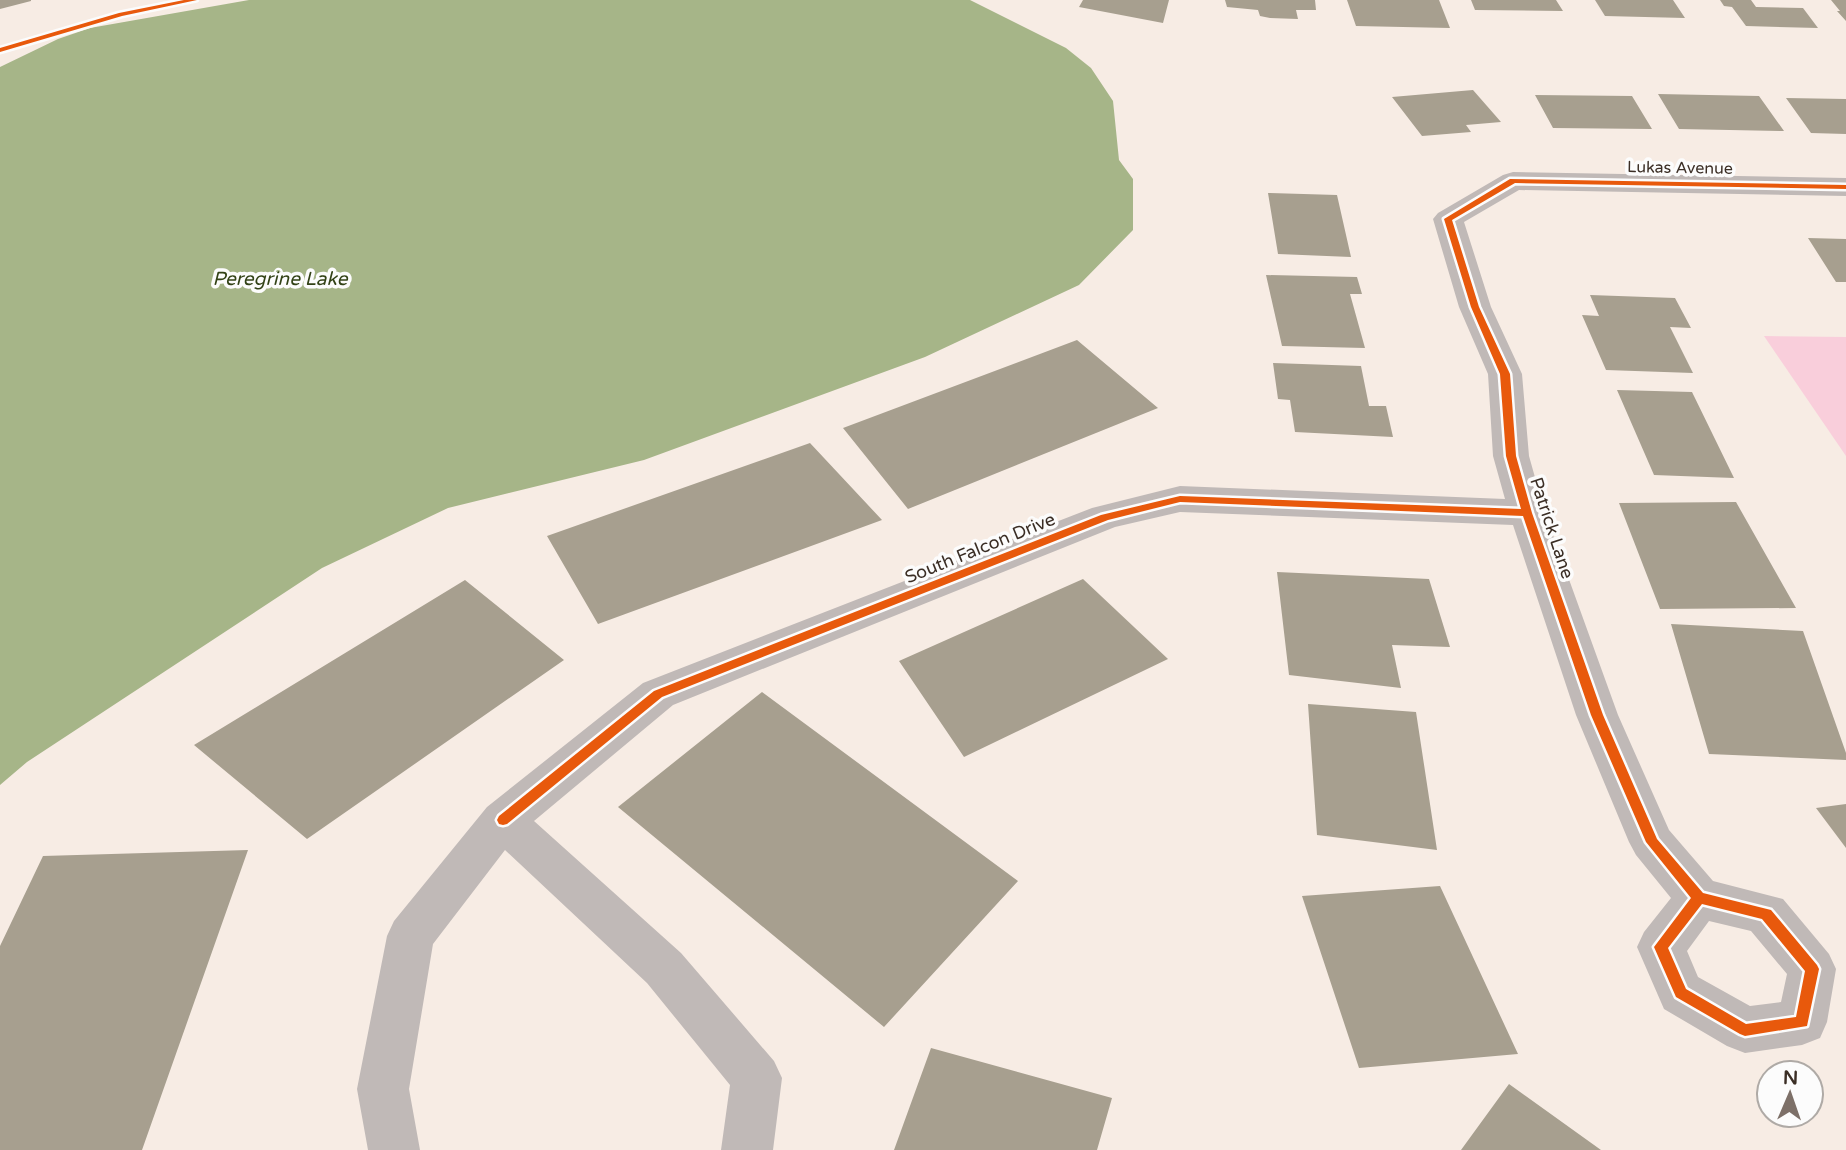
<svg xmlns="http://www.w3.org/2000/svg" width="1846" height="1150" font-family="'Varela Round',sans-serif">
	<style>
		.green { fill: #f9cedb }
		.water { fill: #a6b588 }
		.building { fill: #a79f8f }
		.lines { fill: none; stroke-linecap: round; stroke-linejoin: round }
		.street { fill: #c0b9b7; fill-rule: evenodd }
		.cycleway-casing { stroke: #fcfcfc; stroke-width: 5 }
		.cycleway { fill: #e8590c; fill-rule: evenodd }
		.labels { text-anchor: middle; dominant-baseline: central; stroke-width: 7; stroke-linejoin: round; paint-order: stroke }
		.far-street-label { font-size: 16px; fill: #3b2e25; stroke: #fcfcfc }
		.street-label { font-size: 18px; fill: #3b2e25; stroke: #fcfcfc }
		.water-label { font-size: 19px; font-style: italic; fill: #324216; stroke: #fcfcfc }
	</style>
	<rect width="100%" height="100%" fill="#f7ece4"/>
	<!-- green -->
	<path class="green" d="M1764 336 1846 337V456Z"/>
	<!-- water -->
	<path class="water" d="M249 0H970L1066 48 1091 68 1113 101 1119 160 1133 179V230L1079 285 925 357 644 460 448 508 322 568 27 762 0 785V67L58 39 90 28Z"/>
	<!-- building -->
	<path class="building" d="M0 0H31V1L0 9Z
		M1083 0H1169L1163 23 1079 7Z
		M1225 0H1315L1316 10H1296L1298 19 1270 18 1260 16 1258 10 1227 7Z
		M1347 0H1439L1450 28 1356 26Z
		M1471 0H1556L1563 11 1475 10Z
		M1595 0H1673L1685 18 1605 16Z
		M1720 0H1751L1756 7 1803 8 1818 28 1746 26 1732 7 1724 6Z
		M1831 0H1846V21L1837 11H1840Z
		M1473 90 1501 122 1466 125 1471 132 1422 136 1392 97Z
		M1658 94 1759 96 1784 131 1679 129Z
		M1535 95 1632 96 1652 129 1553 128Z
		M1786 98 1846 99V134L1811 133Z
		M1268 193 1337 195 1351 257 1278 254Z
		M1808 238 1846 239V282H1836Z
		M1266 275 1357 277 1362 294H1350L1365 348 1282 346Z
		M1590 295 1675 298 1691 328 1670 327 1693 373 1606 370 1582 315 1599 316Z
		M1077 340 1158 408 908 509 843 428Z
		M1273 363 1361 366 1369 406H1386L1393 437 1295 432 1290 400 1278 399Z
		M1617 390 1692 392 1734 478 1654 475Z
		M810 443 882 520 598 624 547 536Z
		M1736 502 1796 608 1660 609 1619 503Z
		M1277 572 1429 579 1450 647 1392 645 1401 688 1289 675Z
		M1083 579 1168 659 964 757 899 661Z
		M465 580 564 660 307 839 194 745Z
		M1671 624 1803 631 1846 753V760L1709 754Z
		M762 692 1018 881 884 1027 618 807Z
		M1308 704 1416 712 1437 850 1317 835Z
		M1846 804V848L1816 808Z
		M248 850 142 1150H0V946L43 856Z
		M1440 886 1518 1054 1359 1068 1302 896Z
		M931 1048 1112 1098 1097 1150H894Z
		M1509 1084 1601 1150H1461Z"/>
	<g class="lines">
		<!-- street -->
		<path class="street" d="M1513 172 1846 178V196L1519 190 1464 222 1491 307 1522 374 1529 456 1545 513 1618 715 1669 830 1713 881 1783 899 1829 954 1836 969 1827 1022 1820 1038 1802 1045 1745 1053 1727 1046 1664 1009 1637 947 1644 932 1671 898 1636 855 1629 842 1576 715 1513 525 1180 512 1115 527 673 705 534 821 681 953 774 1061 782 1078 773 1150H721L730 1085 647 983 505 850 433 944 409 1089 420 1150H368L357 1089 387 936 394 921 487 807 643 683 1092 508 1180 486 1505 499 1493 456 1488 374 1459 307 1433 219 1438 213 1503 175ZM1709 921 1751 931 1787 974 1781 1002 1750 1006 1698 977 1687 951Z"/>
		<!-- cycleway casing -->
		<g class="cycleway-casing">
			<path id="cycleway" d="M184 0H197L122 16 0 52V48L119 13Z
				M1510 179 1846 185V189L1515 183 1452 220 1479 307 1510 374 1516 456 1532 513 1603 715 1657 839 1703 893 1771 910 1817 965 1819 969 1807 1026 1745 1036 1740 1034 1676 997 1654 947 1691 898 1646 842 1591 715 1523 516 1180 502 1108 520 662 697 507 824 503 825 499 824 497 820 499 816 654 691 1101 515 1180 496 1521 509 1506 456 1500 374 1471 307 1444 219ZM1702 904 1762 919 1805 971 1796 1017 1746 1024 1686 989 1668 948Z"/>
		</g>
		<!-- cycleway -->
		<use href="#cycleway" class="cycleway"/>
	</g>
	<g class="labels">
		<!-- far-street labels -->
		<g class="far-street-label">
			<text transform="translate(1680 168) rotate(1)">Lukas Avenue</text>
		</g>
		<!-- street labels -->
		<g class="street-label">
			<text transform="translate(1552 528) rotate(72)">Patrick Lane</text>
			<text transform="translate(980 548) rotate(-22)">South Falcon Drive</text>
		</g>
		<!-- water labels -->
		<g class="water-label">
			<text x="280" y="279">Peregrine Lake</text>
		</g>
	</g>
	<!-- north arrow -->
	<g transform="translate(1790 1094) rotate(2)"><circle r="33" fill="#fcfcfc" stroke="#afaaa6" stroke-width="2"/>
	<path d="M0-5L12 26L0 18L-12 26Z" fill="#7d7068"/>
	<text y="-10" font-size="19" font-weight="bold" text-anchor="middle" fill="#3b2e25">N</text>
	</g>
</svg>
